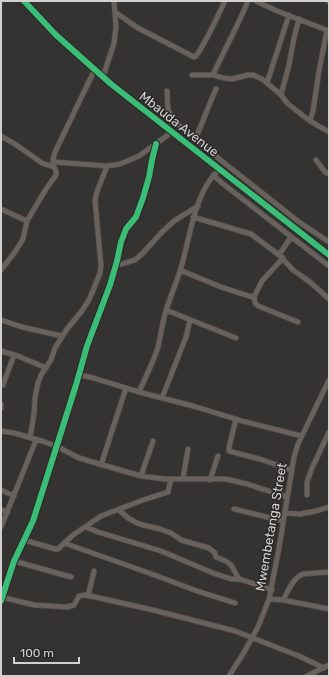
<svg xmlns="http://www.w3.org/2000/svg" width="330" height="677" font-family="Rubik,sans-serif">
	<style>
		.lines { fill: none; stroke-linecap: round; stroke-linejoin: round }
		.minor-casing { stroke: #514f4e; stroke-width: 6 }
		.minor { stroke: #69615b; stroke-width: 4.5 }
		.cycleway-casing { stroke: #2b2927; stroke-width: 8 }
		.cycleway { stroke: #3abd76; stroke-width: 6 }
		.labels { text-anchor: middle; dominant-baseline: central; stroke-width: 3; stroke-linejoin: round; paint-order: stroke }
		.street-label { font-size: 13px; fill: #d3d1d0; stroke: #2b2927 }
	</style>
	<rect width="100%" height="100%" fill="#343332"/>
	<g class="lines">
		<!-- minor casing -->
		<g class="minor-casing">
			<path id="minor" d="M24 1 56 35 111 84 329 255
				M256 1 277 11 329 31
				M328 1H329
				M115 12 138 28 194 57 196 56C208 39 216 19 225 1
				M192 75H213L223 78 232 79 248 75H253L262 79 273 88 281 95 288 104 310 121 329 132
				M213 75C224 50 238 26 248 1
				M103 77 114 43 116 27 114 1
				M267 83 289 15
				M167 91 168 110 174 121 223 162 299 222 329 242
				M281 95 289 65 294 38 299 19
				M310 121 313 111 319 71 327 30
				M1 136 15 144 42 163 54 167
				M195 139C203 123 208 106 216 89
				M316 160 325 172 329 174
				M54 162 107 166 120 164 139 156 172 132
				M213 175 222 183 329 266
				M1 209 27 221
				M193 217 251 234 279 255 293 270 310 282 329 299
				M279 255 291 237
				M115 266 135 260 143 253 162 232 174 221 198 206
				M1 270 15 252 23 239 27 221 46 189 56 175V171L54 167 53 160 55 152 95 69
				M180 270 221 287 252 297 255 295 262 281 283 258
				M254 296 255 303 258 306 298 322
				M166 310 236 338
				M1 320 22 327 62 336
				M1 351 18 356 46 368
				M78 375 90 377 139 392 193 406 242 421 302 436
				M3 385 14 355
				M139 392C145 378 154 361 158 347 161 335 162 323 166 311 170 297 176 284 180 271 190 240 194 191 219 170
				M162 398 186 337 190 320
				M1 404V408
				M236 419 229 447V451L263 460 291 470
				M1 431 14 433 42 441 56 446 79 458 141 476 165 479H226L247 484 287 497
				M30 438 34 414 35 398 38 383 41 375 51 360 55 348 67 329 81 312 89 300 94 288 100 273 101 266 95 200C97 188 103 178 107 166
				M101 465 126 388
				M141 476 153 441
				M183 479 188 449
				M210 480 218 456
				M1 490 14 496
				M307 495V482L312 468 329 432
				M234 509 283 521
				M1 510 8 512
				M119 510 128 518 137 523 143 525 160 529 171 533 181 540 209 548 215 553 216 557 226 561 231 565 239 579
				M284 513 300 514 316 511 329 507
				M1 527 36 440
				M86 527 98 532 161 551 213 573 231 579H239L252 583 272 590
				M24 540 55 549H58L73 535 101 516 143 500 162 494 168 492 171 479
				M64 543 149 573 197 591 235 603
				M14 561 71 577
				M88 596 94 571
				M1 597 34 605 67 607 74 605 79 596 86 595 153 610 235 631 299 656 324 668
				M269 599 283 600 329 609
				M283 600C288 591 293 578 303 574L329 572
				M1 601 14 561 33 521 76 385 87 346 110 285 117 261 121 242 126 229 136 217 143 198 149 177 152 160 156 144
				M229 676 243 654 258 627 269 599 279 548 294 457 298 444 329 380
				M307 676 329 665"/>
		</g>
		<!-- minor -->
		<use href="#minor" class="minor"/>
		<!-- cycleway casing -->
		<g class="cycleway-casing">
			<path id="cycleway" d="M24 1 56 35 111 84 329 255
				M1 601 14 561 33 521 76 385 87 346 110 285 117 261 121 242 126 229 136 217 143 198 149 177 152 160 156 144"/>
		</g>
		<!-- cycleway -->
		<use href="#cycleway" class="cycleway"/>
	</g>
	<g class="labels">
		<!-- street labels -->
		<g class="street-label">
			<text transform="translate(179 124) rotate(38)">Mbauda Avenue</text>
			<text transform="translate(271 527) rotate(-80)">Mwembetanga Street</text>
		</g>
	</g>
	<!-- border -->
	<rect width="330" height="677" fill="none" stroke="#d3d1d0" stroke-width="4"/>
	<!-- scale -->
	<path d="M14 657v6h65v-6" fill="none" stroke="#d3d1d0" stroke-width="2"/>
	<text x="20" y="657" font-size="12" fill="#d3d1d0" stroke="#2b2927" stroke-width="3" paint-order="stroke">100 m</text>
</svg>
